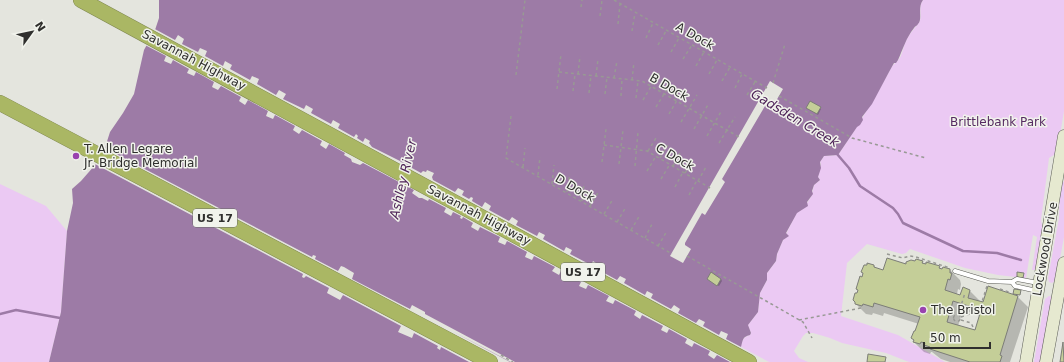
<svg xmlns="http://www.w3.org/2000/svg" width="1064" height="362" font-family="'DejaVu Sans',sans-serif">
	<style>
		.green { fill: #ebc9f3 }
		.water { fill: #9d7ba6 }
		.pier { fill: #e4e5de }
		.shadow { fill: #0003; fill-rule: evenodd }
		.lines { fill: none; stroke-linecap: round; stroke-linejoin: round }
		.stream { stroke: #9d7ba6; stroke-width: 2.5 }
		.building { fill: #c4ce98; stroke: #7c7d77; fill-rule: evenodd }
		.lane-casing { stroke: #5b5c56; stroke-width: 5 }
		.secondary-casing { stroke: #5b5c56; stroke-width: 13 }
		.highway-casing { stroke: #7f8751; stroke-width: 16 }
		.path { stroke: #989994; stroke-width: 1.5; stroke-dasharray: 3 3; stroke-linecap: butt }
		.lane { stroke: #fff; stroke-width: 4 }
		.secondary { stroke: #e6e9d0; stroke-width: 12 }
		.highway { stroke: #aab764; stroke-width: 15 }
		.poi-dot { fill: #9942af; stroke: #f1f3ec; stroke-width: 1.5 }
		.labels { text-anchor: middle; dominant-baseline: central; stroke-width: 3; stroke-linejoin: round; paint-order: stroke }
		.shield { fill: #f1f3ec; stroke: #696a66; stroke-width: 1 }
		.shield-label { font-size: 11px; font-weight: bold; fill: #2f2f2d }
		.street-label { font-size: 12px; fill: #2f2f2d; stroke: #f1f3ec }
		.park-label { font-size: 12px; fill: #572b62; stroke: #f1f3ec }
		.poi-label { font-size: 12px; fill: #2f2f2d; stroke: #f1f3ec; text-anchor: start }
		.water-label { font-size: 13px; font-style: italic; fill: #4a1f55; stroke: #f1f3ec }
	</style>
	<rect width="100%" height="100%" fill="#e4e5de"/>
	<!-- green -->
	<path class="green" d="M923 0H1064V111L1057 153 1049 158 1041 220 1043 230 1036 270H1032L1037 237 1033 235 1026 278 998 275 965 268 910 249 906 253 902 254 867 244 847 263 841 316 898 335 945 362H909L886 353 842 343 830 338 813 333H806L803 336 794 351 799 358 808 362H769L741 347C742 341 743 337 750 335L751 333 748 325 758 312 760 293 767 280V273L776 261 777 254 783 240 788 236 786 234 797 212 803 209 811 197 814 185 820 180 818 177 821 164 820 162 824 156 838 155C857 128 873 100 889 72 892 64 894 65 899 59 903 54 903 45 907 39 910 33 914 29 918 24 924 17 917 8 923 0Z
		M1064 181V237L1056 280 1052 283 1049 282 1048 278 1059 218 1060 186Z
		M0 184 46 206 67 231 61 312 49 362H0Z
		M1049 296 1052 297 1042 362H1034L1045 299Z"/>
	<!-- water -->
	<path class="water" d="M159 0H923C917 8 923 19 918 24 917 26 915 26 914 28 906 38 903 49 898 60L896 63H894L889 72 872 104 862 117 863 120 860 125 857 127 838 155 824 156 820 162 821 168 818 177 820 180 814 185 812 191 813 194 807 202 808 206 797 213 786 233 789 236 783 240 777 254 776 261 767 273V280L760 293 758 312 748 325 751 333 750 335C742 337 743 340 741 347 740 352 736 357 734 362H49L61 312 67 231 73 203 72 189 81 181 102 157 110 132 123 113 134 94 144 50 155 30 159 18Z"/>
	<!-- pier -->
	<path class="pier" d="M153 28 175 40 178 35 184 39 182 44 198 52 200 48 207 51 205 56 223 66 225 61 232 65 230 69 250 80 252 76 259 79 257 84 276 95 279 90 286 94 283 99 304 109 306 105 313 109 311 113 331 124 333 120 340 124 338 128 354 137 356 134 358 136 357 138 363 142 365 138 370 141 369 143 372 147 400 161 401 162 421 173 423 171 426 172 427 170 434 173 432 177 433 180 455 192 458 188 464 191 462 195 469 199 471 197 473 198 472 201 482 207 485 202 491 206 489 210 509 221 512 217 518 221 516 225 537 236 539 232 545 235 543 239 564 251 566 247 572 250 570 254 591 265 593 261 599 265 597 269 617 280 620 276 626 279 624 283 645 295 647 291 653 294 651 298 671 309 674 305 680 309 678 313 696 323 699 319 705 322 703 326 719 335 721 331 728 334 726 339 743 348 741 356 736 362H730L717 355 714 359 708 355 710 351 694 343 692 347 685 343 687 339 669 329 667 333 661 330 663 326 642 315 640 319 634 315 636 311 615 300 613 304 606 301 609 296 588 285 586 289 579 286 581 282 561 271 559 275 552 271 555 267 534 256 532 260 525 257 527 252 507 241 505 245 498 242 500 237 480 227 478 231 471 227 473 223 463 217 462 219 460 218 461 216 453 212 451 216 444 212 446 208 429 199 428 201 422 198H419L412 193 414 190 382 173 363 163 360 165 352 162 351 159 344 155 345 153 329 144 326 149 320 145 322 141 302 130 299 134 293 130 295 126 275 115 273 119 266 116 268 111 248 100 245 105 239 101 241 97 221 86 218 90 212 87 214 82 196 72 194 76 187 73 189 69 173 60 171 64 164 61 166 56 145 45Z
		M770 81 783 89 772 108 767 105 765 106 722 179 725 182 705 215 702 213 685 243V245L691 249 683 263 670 256Z
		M103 147 312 257 313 255 316 256 315 259 338 271 341 266 344 267 354 273 352 279 410 309 412 305 425 312V314L515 362H511L450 330 510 362H469L441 347 440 350 437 348 438 346 414 333 412 338 398 332 401 326 343 295 340 300 327 293 329 288 306 276 304 278 302 277 303 274 93 163 100 156Z"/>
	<!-- shadow -->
	<path class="shadow" d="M820 108 821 109 818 115 809 109Z
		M922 262 926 266 927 263 939 267 943 271 950 270 960 280 961 284 960 290 958 289 957 294 961 296 970 291 980 301 979 302 984 304 1018 297 1028 307 1010 362H950L941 359 932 352H931L930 354 924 352 914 342 919 324 884 313 883 316 873 313 872 315 866 314 856 304 863 278 874 266 877 269 884 271ZM963 310 980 316 975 332 958 326Z
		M708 279H721L722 281 719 286Z"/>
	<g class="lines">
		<!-- stream -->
		<path class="stream" d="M837 154 849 168 860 186 893 208 898 214 903 223 963 251 997 253 1021 260
			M0 314 16 310 60 318"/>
	</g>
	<!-- building -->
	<path class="building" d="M810 101 821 107 817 114 806 108Z
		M887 258 906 264V262L911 260 915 261 916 259 923 261 922 263 926 264V262L940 266 939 268 942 269 943 267 950 269V273H952L950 280 948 279 945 290 960 295 963 287 970 290 968 298 983 302 988 286 1018 296 1000 355 1002 356 1000 362H970L930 349V347L924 345 925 343 921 342 920 344 913 342 914 340 911 338 914 331H915L920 317 874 303 873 307 863 304 862 306 855 304V302L853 300 855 293H857L858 290 856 289 860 276 862 277 863 273 861 272 864 265H867V263L874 265V267L883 270ZM953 301 981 310 975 330 947 322Z
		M711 272 721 279 717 286 707 279Z
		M1017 272 1024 273 1023 278 1017 277Z
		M1014 289 1021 290 1020 295 1013 294Z
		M1063 342 1064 362H1060Z
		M868 354 886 357 885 362H867Z"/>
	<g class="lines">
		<!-- lane casing -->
		<g class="lane-casing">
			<path id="lane" d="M955 271 988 281 1012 282
				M1037 291 1015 286 1012 282 1017 279 1038 283"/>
		</g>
		<!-- secondary casing -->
		<g class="secondary-casing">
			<path id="secondary" d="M1026 362 1064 136
				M1046 362 1064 263"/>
		</g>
		<!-- highway casing -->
		<g class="highway-casing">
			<path id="highway" d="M81 0 749 362
				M0 103 490 362"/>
		</g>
		<!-- path -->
		<path class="path" d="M614 0 767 88
			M581 7 582 0
			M600 16 602 0
			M618 24 620 4
			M632 31 635 13
			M646 38 653 23
			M658 45 666 31
			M671 52 679 38
			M683 59 692 45
			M696 66 704 52
			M559 72 642 81 739 137
			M578 74 580 56
			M709 74 717 60
			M516 75 525 0
			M596 76 598 59
			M614 78 617 61
			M632 80 634 62
			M722 81 730 67
			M773 83 785 44
			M735 88 742 74
			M557 89 561 54
			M573 91 575 74
			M589 93 591 75
			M605 94 607 77
			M747 95 755 82
			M621 96 622 79
			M779 96 852 138 926 158
			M636 98 638 81
			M643 100 659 73
			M656 107 672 81
			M669 114 684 88
			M511 116 506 158 672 254
			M681 122 697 95
			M694 129 709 103
			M707 136 722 110
			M719 143 735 117
			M604 145 647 151 710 188
			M648 151 656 138
			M660 158 668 145
			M602 162 606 129
			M619 164 623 130
			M635 166 638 132
			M673 166 680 153
			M523 167 525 148
			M647 171 656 156
			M685 173 693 160
			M538 175 540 157
			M661 179 670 164
			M698 181 706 167
			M552 184 554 165
			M675 187 683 172
			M567 192 570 174
			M689 195 697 180
			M582 201 584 183
			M590 206 599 191
			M604 214 613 199
			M617 222 626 207
			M631 230 640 215
			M645 238 653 222
			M658 246 667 231
			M887 254 903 258 910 256 916 257 950 268
			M687 256 803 322 812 338
			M1000 289 1009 292 1011 291
			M953.5 318a3.5 3.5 0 1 1 7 0a3.5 3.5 0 1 1-7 0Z
			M958 315 965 293
			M961 317 979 311 987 286
			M799 320 861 308
			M961 320 971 323 973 327
			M501 355 513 362"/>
		<!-- lane -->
		<use href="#lane" class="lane"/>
		<!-- secondary -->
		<use href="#secondary" class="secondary"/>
		<!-- highway -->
		<use href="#highway" class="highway"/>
	</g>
	<!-- markers -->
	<g class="poi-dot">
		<circle cx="76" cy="156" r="4"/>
		<circle cx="923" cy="310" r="4"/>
	</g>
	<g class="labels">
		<!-- shield labels -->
		<g class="shield">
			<rect x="193" y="209" width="44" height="18" rx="3"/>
			<rect x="561" y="263" width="44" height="18" rx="3"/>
		</g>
		<g class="shield-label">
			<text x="215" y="218">US 17</text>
			<text x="583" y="272">US 17</text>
		</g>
		<!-- street labels -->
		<g class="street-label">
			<text transform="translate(695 36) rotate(30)">A Dock</text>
			<text transform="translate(194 60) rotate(28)">Savannah Highway</text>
			<text transform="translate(669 87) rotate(30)">B Dock</text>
			<text transform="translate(675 157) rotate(30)">C Dock</text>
			<text transform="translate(575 188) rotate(30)">D Dock</text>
			<text transform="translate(479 215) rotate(28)">Savannah Highway</text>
			<text transform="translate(1045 249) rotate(-80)">Lockwood Drive</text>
		</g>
		<!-- park labels -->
		<g class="park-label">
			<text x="998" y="122">Brittlebank Park</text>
		</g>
		<!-- poi labels -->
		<g class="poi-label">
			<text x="84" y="149">T. Allen Legare<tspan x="84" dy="14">Jr. Bridge Memorial</tspan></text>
			<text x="931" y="310">The Bristol</text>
		</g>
		<!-- water labels -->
		<g class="water-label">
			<text transform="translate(795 118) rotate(31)">Gadsden Creek</text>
			<text transform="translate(403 179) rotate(-77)">Ashley River</text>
		</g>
	</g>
	<!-- north arrow -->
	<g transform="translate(32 32) rotate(57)" stroke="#f1f3ec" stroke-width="3" paint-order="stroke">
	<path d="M0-3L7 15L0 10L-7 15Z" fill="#2f2f2d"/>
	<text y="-6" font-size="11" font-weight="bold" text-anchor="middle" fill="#2f2f2d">N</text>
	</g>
	<!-- scale -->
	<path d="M924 342v6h66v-6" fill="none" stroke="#2f2f2d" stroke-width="2"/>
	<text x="930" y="342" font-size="12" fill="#2f2f2d" stroke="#f1f3ec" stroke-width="3" paint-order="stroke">50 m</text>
</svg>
